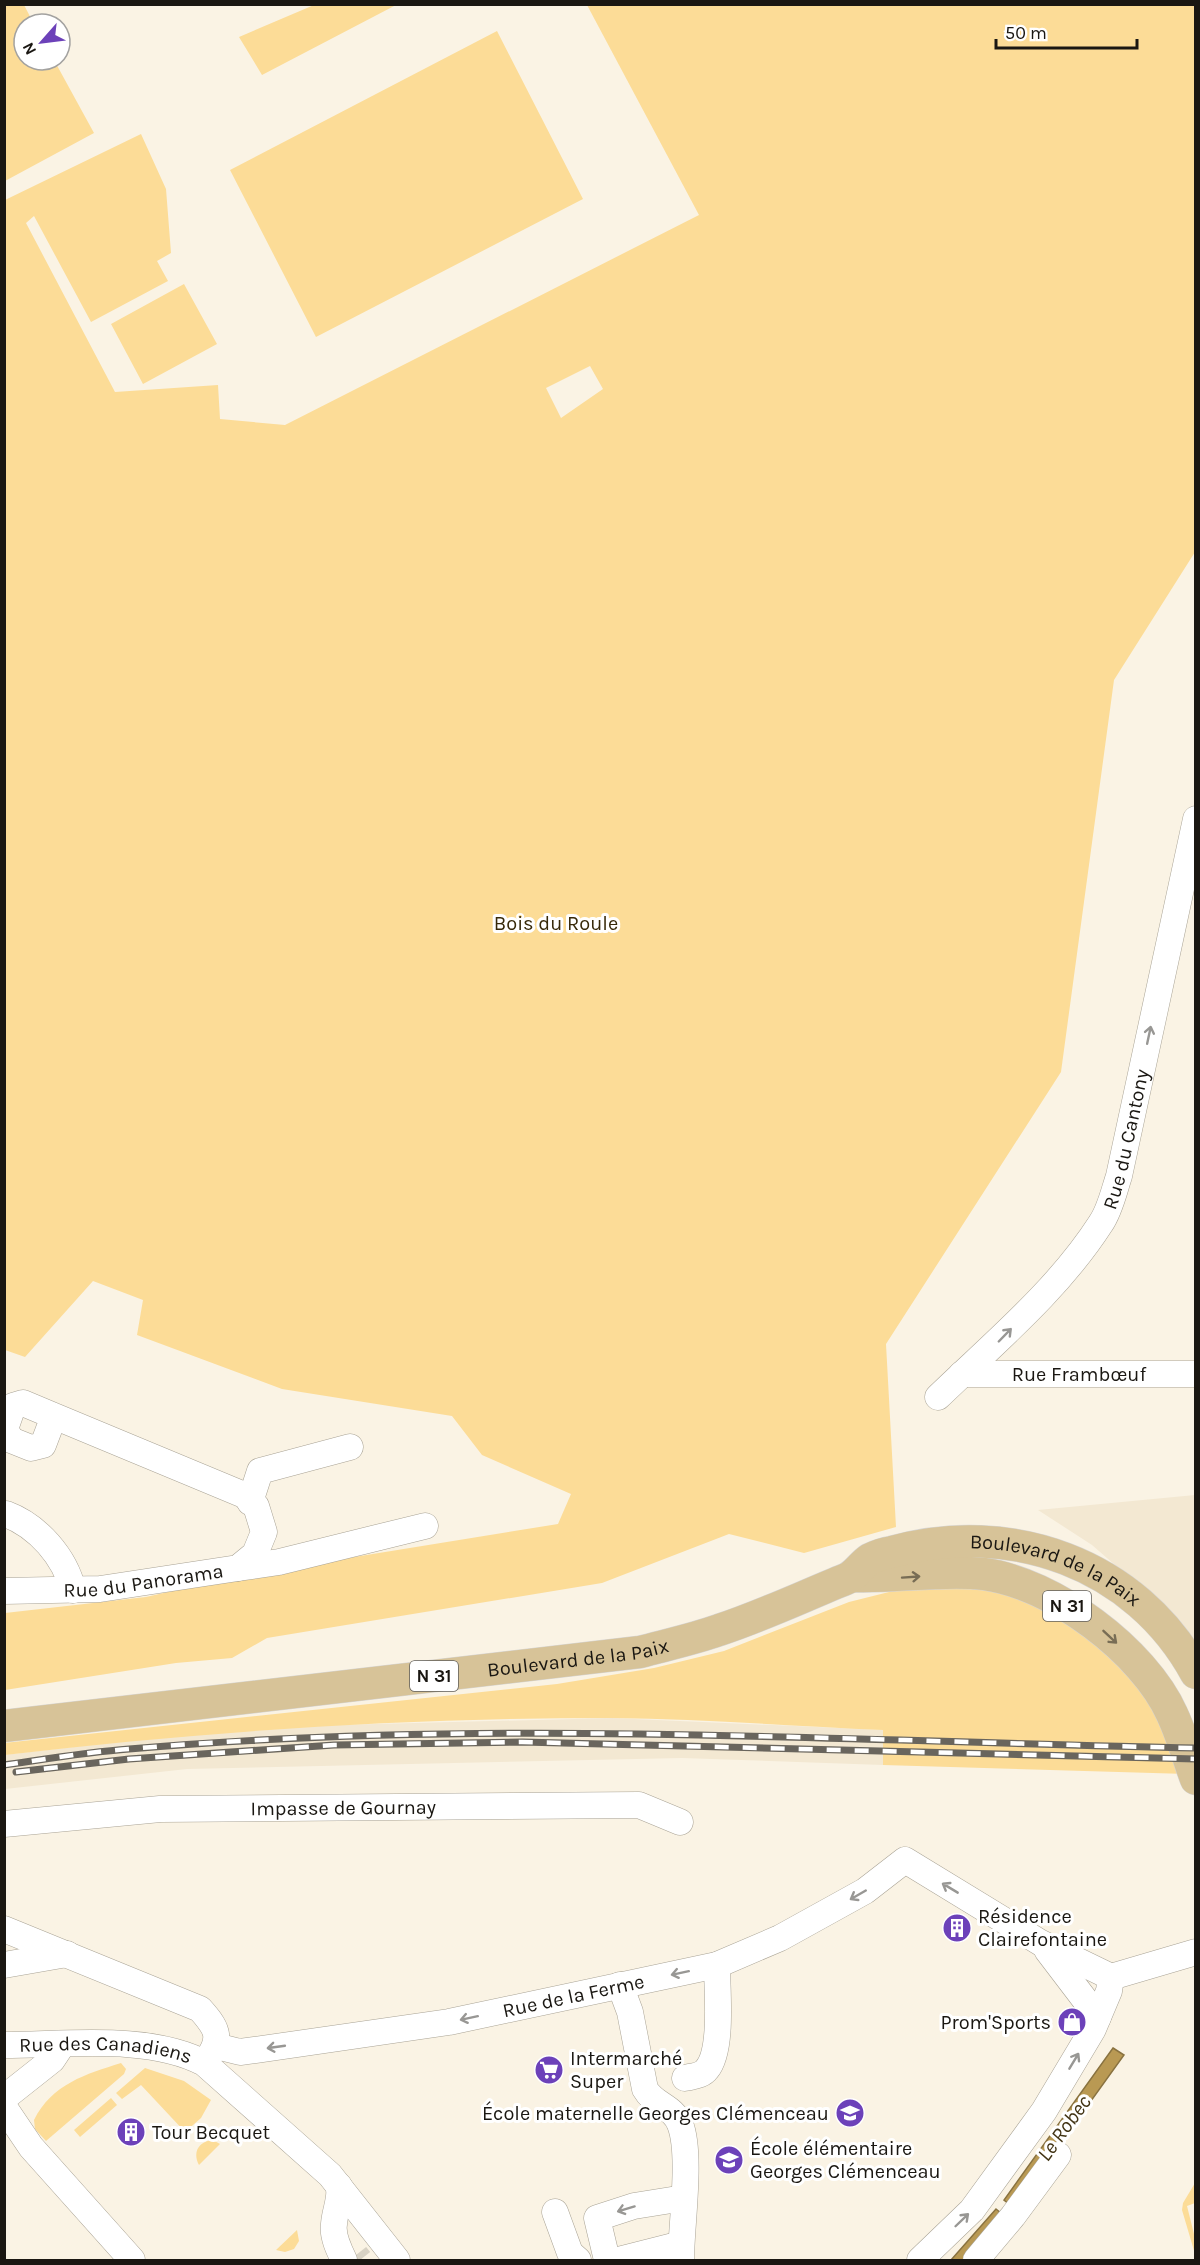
<svg xmlns="http://www.w3.org/2000/svg" width="1200" height="2265" font-family="Karla,sans-serif">
	<style>
		.built { fill: #f3e8d2 }
		.green { fill: #fcdc97; fill-rule: evenodd }
		.water { fill: #b99953; stroke: #897240; stroke-width: 1.5 }
		.lines { fill: none; stroke-linecap: round; stroke-linejoin: round }
		.minor-tunnel { stroke: #d8d2c4; stroke-width: 26; stroke-dasharray: 26 13; stroke-linecap: butt }
		.minor-casing { stroke: #a9a395; stroke-width: 27 }
		.major-casing { stroke: #d6d5d4; stroke-width: 33 }
		.minor { stroke: #fff; stroke-width: 26 }
		.major { stroke: #d7c398; stroke-width: 32 }
		.rail-casing { stroke: #69655d; stroke-width: 7 }
		.rail { stroke: #fff; stroke-width: 4.5; stroke-dasharray: 14; stroke-linecap: butt }
		.oneway { stroke: #989794 }
		.oneway2 { stroke: #786d55 }
		.labels { text-anchor: middle; dominant-baseline: central; stroke-width: 6; stroke-linejoin: round; paint-order: stroke }
		.shield { fill: #fff; stroke: #5f5d59; stroke-width: 1.5 }
		.shield-label { font-size: 18px; font-weight: bold; fill: #1a1712 }
		.park-label { font-size: 20px; fill: #372909; stroke: #fff }
		.street-label { font-size: 20px; fill: #1a1712; stroke: #fff }
		.poi-label { font-size: 20px; fill: #1a1712; stroke: #fff; text-anchor: start }
		.water-label { font-size: 21px; font-style: italic; fill: #423415; stroke: #fff }
	</style>
	<rect width="100%" height="100%" fill="#faf3e4"/>
	<!-- built -->
	<path class="built" d="M1195 1495V1648L1177 1619 1092 1545 1038 1510Z
		M612 1718 884 1730 883 1765 682 1758 187 1769 5 1789 4 1755 142 1739 299 1726Z"/>
	<!-- green -->
	<path class="green" d="M9 4 24 5 34 24H24V60H54L94 133 5 181 4 7Z
		M314 5H396L262 75 239 37Z
		M587 5H1195V552L1114 680 1061 1072 886 1344 896 1527 804 1553 729 1534 602 1583 267 1638 232 1658 176 1663 5 1690V1613L146 1597 243 1575 558 1524 571 1494 482 1455 452 1416 282 1389 137 1335 143 1300 93 1281 25 1357 5 1350V200L141 134 166 189 171 253 157 261 168 281 91 322 34 216 26 223 115 392 218 385 220 419 285 425 699 215ZM590 366 603 389 561 418 546 388Z
		M497 31 583 199 316 337 230 170Z
		M184 284 217 344 143 384 111 324Z
		M948 1586C967 1589 988 1589 1006 1595 1069 1615 1130 1657 1161 1716 1170 1735 1178 1755 1187 1774L883 1765V1730C793 1726 702 1719 611 1718 408 1718 206 1731 5 1755L4 1743 557 1684 654 1668 724 1651 849 1602 893 1591Z
		M121 2063 126 2069 124 2074 46 2141 35 2129 34 2120C52 2084 86 2074 121 2063Z
		M145 2068 184 2081 211 2100 201 2118 185 2132 141 2085 122 2099 116 2093Z
		M111 2098 117 2105 80 2137 74 2130Z
		M213 2140 220 2144 199 2165C192 2152 199 2141 213 2140Z
		M1195 2183V2203L1187 2206 1195 2238V2254L1182 2210 1183 2203Z
		M297 2230 299 2241 294 2249 285 2252 276 2250Z"/>
	<!-- water -->
	<path class="water" d="M1113 2048 1124 2055 1014 2208 1004 2200Z
		M996 2209 1006 2217 968 2260H951Z"/>
	<g class="lines">
		<!-- minor-tunnel -->
		<path class="minor-tunnel" d="M356 2255 360 2260"/>
		<!-- minor casing -->
		<g class="minor-casing">
			<g id="minor">
				<path id="s1" d="M962 1374H1196"/>
				<path id="s2" d="M938 1397C995 1342 1058 1290 1101 1223 1110 1210 1114 1191 1119 1176L1196 819"/>
				<path d="M250 1502 260 1471 350 1447"/>
				<path d="M6 1514C38 1526 65 1557 73 1590"/>
				<path d="M238 1568 279 1562 425 1526"/>
				<path id="s3" d="M4 1591 100 1589 238 1568 255 1554 264 1532 256 1506 244 1495 54 1416 23 1403 13 1406 5 1429 11 1440 31 1448 43 1445 54 1416"/>
				<path id="s4" d="M4 1824 160 1809 639 1805 680 1822"/>
				<path d="M4 1929 200 2009C216 2027 223 2037 208 2058"/>
				<path d="M1047 1950 1098 2017"/>
				<path d="M4 1965 67 1954"/>
				<path d="M1111 1977 1196 1952"/>
				<path d="M620 1985 630 2012 645 2089C654 2105 673 2106 680 2124 692 2154 681 2226 681 2260"/>
				<path id="s5" d="M4 2045C66 2045 149 2034 204 2063L330 2175 397 2260"/>
				<path id="s6" d="M216 2046 240 2052 255 2050 449 2022 717 1965 780 1938 865 1891 905 1860 1041 1943 1111 1977"/>
				<path d="M685 2078C693 2076 702 2076 707 2069 723 2050 717 1991 717 1965"/>
				<path d="M4 2098 52 2060 62 2045"/>
				<path d="M4 2107 31 2147 132 2260"/>
				<path d="M339 2186C341 2200 335 2210 334 2224 332 2236 339 2250 344 2260"/>
				<path d="M555 2212 570 2253 578 2260"/>
				<path d="M607 2260 597 2218 634 2206 684 2198"/>
				<path d="M618 2260 681 2244"/>
				<path d="M920 2260 972 2210 1044 2111 1093 2029 1109 1991 1111 1977"/>
				<path d="M976 2260 1013 2216 1058 2155"/>
			</g>
		</g>
		<!-- major casing -->
		<g class="major-casing">
			<g id="major">
				<path d="M852 1576C895 1578 942 1569 984 1574 1053 1583 1144 1651 1172 1714 1182 1735 1188 1758 1196 1779"/>
				<path id="s7" d="M4 1726 640 1652C666 1645 694 1639 719 1630 762 1616 804 1596 846 1579 856 1575 861 1565 870 1559 876 1556 885 1553 892 1552 1010 1519 1136 1563 1196 1673"/>
			</g>
		</g>
		<!-- minor -->
		<use href="#minor" class="minor"/>
		<!-- major -->
		<use href="#major" class="major"/>
		<!-- rail casing -->
		<g class="rail-casing">
			<path id="rail" d="M4 1765C46 1759 88 1752 129 1749 484 1718 840 1741 1196 1748
				M16 1772 129 1759 334 1745 522 1742 1196 1759"/>
		</g>
		<!-- rail -->
		<use href="#rail" class="rail"/>
	</g>
	<!-- one-way arrows -->
	<defs><path id="oneway-shaft" d="M-6 0H5M1.5-3L5.5 0L1.5 3" fill="none" stroke-width="1.6" stroke-linecap="round" stroke-linejoin="round" transform="scale(1.5)"/></defs>
	<g class="oneway">
		<use href="#oneway-shaft" transform="translate(1149 1035) rotate(-78)"/>
		<use href="#oneway-shaft" transform="translate(1005 1335) rotate(-46)"/>
		<use href="#oneway-shaft" transform="translate(950 1888) rotate(-149)"/>
		<use href="#oneway-shaft" transform="translate(858 1895) rotate(150)"/>
		<use href="#oneway-shaft" transform="translate(680 1973) rotate(168)"/>
		<use href="#oneway-shaft" transform="translate(469 2018) rotate(168)"/>
		<use href="#oneway-shaft" transform="translate(276 2047) rotate(172)"/>
		<use href="#oneway-shaft" transform="translate(1074 2061) rotate(-59)"/>
		<use href="#oneway-shaft" transform="translate(626 2209) rotate(163)"/>
		<use href="#oneway-shaft" transform="translate(962 2220) rotate(-44)"/>
	</g>
	<g class="oneway2">
		<use href="#oneway-shaft" transform="translate(911 1577) rotate(-4)"/>
		<use href="#oneway-shaft" transform="translate(1110 1637) rotate(43)"/>
	</g>
	<!-- icons -->
	<defs>
		<g id="building-disc" transform="scale(1.5)"><circle r="9.5" fill="#6c41b9" stroke="#fff"/><path d="M-4-6H4V6H1V3H-1V6H-4ZM-2.5-4.3h1.7v1.8h-1.7ZM.8-4.3h1.7v1.8H.8ZM-2.5-1h1.7V.8h-1.7ZM.8-1h1.7V.8H.8Z" fill="#fff"/></g>
		<g id="shop-disc" transform="scale(1.5)"><circle r="9.5" fill="#6c41b9" stroke="#fff"/><path d="M-5-2.5h2.3a2.7 3.5 0 0 1 5.4 0H5L5.5 6h-11ZM-1.5-2.5h3a1.5 2.3 0 0 0-3 0Z" fill="#fff"/></g>
		<g id="supermarket-disc" transform="scale(1.5)"><circle r="9.5" fill="#6c41b9" stroke="#fff"/><path d="M-6-5.5h2.5l.6 2H6L4.5 2H-2.5L-4.4-4H-6ZM-1.5 3.2a1.3 1.3 0 1 0 .1 0ZM3 3.2a1.3 1.3 0 1 0 .1 0Z" fill="#fff"/></g>
		<g id="school-disc" transform="scale(1.5)"><circle r="9.5" fill="#6c41b9" stroke="#fff"/><path d="M0-5L7-2L0 1L-7-2ZM-4 1L0 2.5L4 1V4Q0 6-4 4Z" fill="#fff"/></g>
	</defs>
	<g fill-rule="evenodd">
		<use href="#building-disc" x="957" y="1928"/>
		<use href="#shop-disc" x="1072" y="2022"/>
		<use href="#supermarket-disc" x="549" y="2070"/>
		<use href="#school-disc" x="850" y="2113"/>
		<use href="#building-disc" x="131" y="2132"/>
		<use href="#school-disc" x="729" y="2160"/>
	</g>
	<g class="labels">
		<!-- shield labels -->
		<g class="shield">
			<rect x="1043" y="1591" width="48" height="30" rx="4.5"/>
			<rect x="410" y="1661" width="48" height="30" rx="4.5"/>
		</g>
		<g class="shield-label">
			<text x="1067" y="1606">N 31</text>
			<text x="434" y="1676">N 31</text>
		</g>
		<!-- park labels -->
		<g class="park-label">
			<text x="556" y="923">Bois du Roule</text>
		</g>
		<!-- street labels -->
		<g class="street-label">
			<text stroke="none"><textPath href="#s2" startOffset="327">Rue du Cantony</textPath></text>
			<text stroke="none"><textPath href="#s1" startOffset="117">Rue Frambœuf</textPath></text>
			<text stroke="none"><textPath href="#s7" startOffset="1084">Boulevard de la Paix</textPath></text>
			<text stroke="none"><textPath href="#s3" startOffset="140">Rue du Panorama</textPath></text>
			<text stroke="none"><textPath href="#s7" startOffset="578">Boulevard de la Paix</textPath></text>
			<text stroke="none"><textPath href="#s4" startOffset="340">Impasse de Gournay</textPath></text>
			<text stroke="none"><textPath href="#s6" startOffset="363">Rue de la Ferme</textPath></text>
			<text stroke="none"><textPath href="#s5" startOffset="102">Rue des Canadiens</textPath></text>
		</g>
		<!-- poi labels -->
		<g class="poi-label">
			<text x="978" y="1916">Résidence<tspan x="978" dy="23">Clairefontaine</tspan></text>
			<text x="1051" y="2022" text-anchor="end">Prom'Sports</text>
			<text x="570" y="2058">Intermarché<tspan x="570" dy="23">Super</tspan></text>
			<text x="829" y="2113" text-anchor="end">École maternelle Georges Clémenceau</text>
			<text x="152" y="2132">Tour Becquet</text>
			<text x="750" y="2148">École élémentaire<tspan x="750" dy="23">Georges Clémenceau</tspan></text>
		</g>
		<!-- water labels -->
		<g class="water-label">
			<text transform="translate(1064 2128) rotate(-54)">Le Robec</text>
		</g>
	</g>
	<!-- border -->
	<rect width="1200" height="2265" fill="none" stroke="#1a1712" stroke-width="12"/>
	<!-- north arrow -->
	<g transform="translate(42 42) rotate(242)"><circle r="28" fill="#ffffff" stroke="#a3a2a0" stroke-width="1.5"/>
	<path d="M0-4.5L10 22L0 15L-10 22Z" fill="#6c41b9"/>
	<text y="-9" font-size="16" font-weight="bold" text-anchor="middle" fill="#1a1712">N</text>
	</g>
	<!-- scale -->
	<path d="M996 39v9h141v-9" fill="none" stroke="#1a1712" stroke-width="3"/>
	<text x="1005" y="39" font-size="18" fill="#1a1712" stroke="#ffffff" stroke-width="4.5" paint-order="stroke">50 m</text>
</svg>
